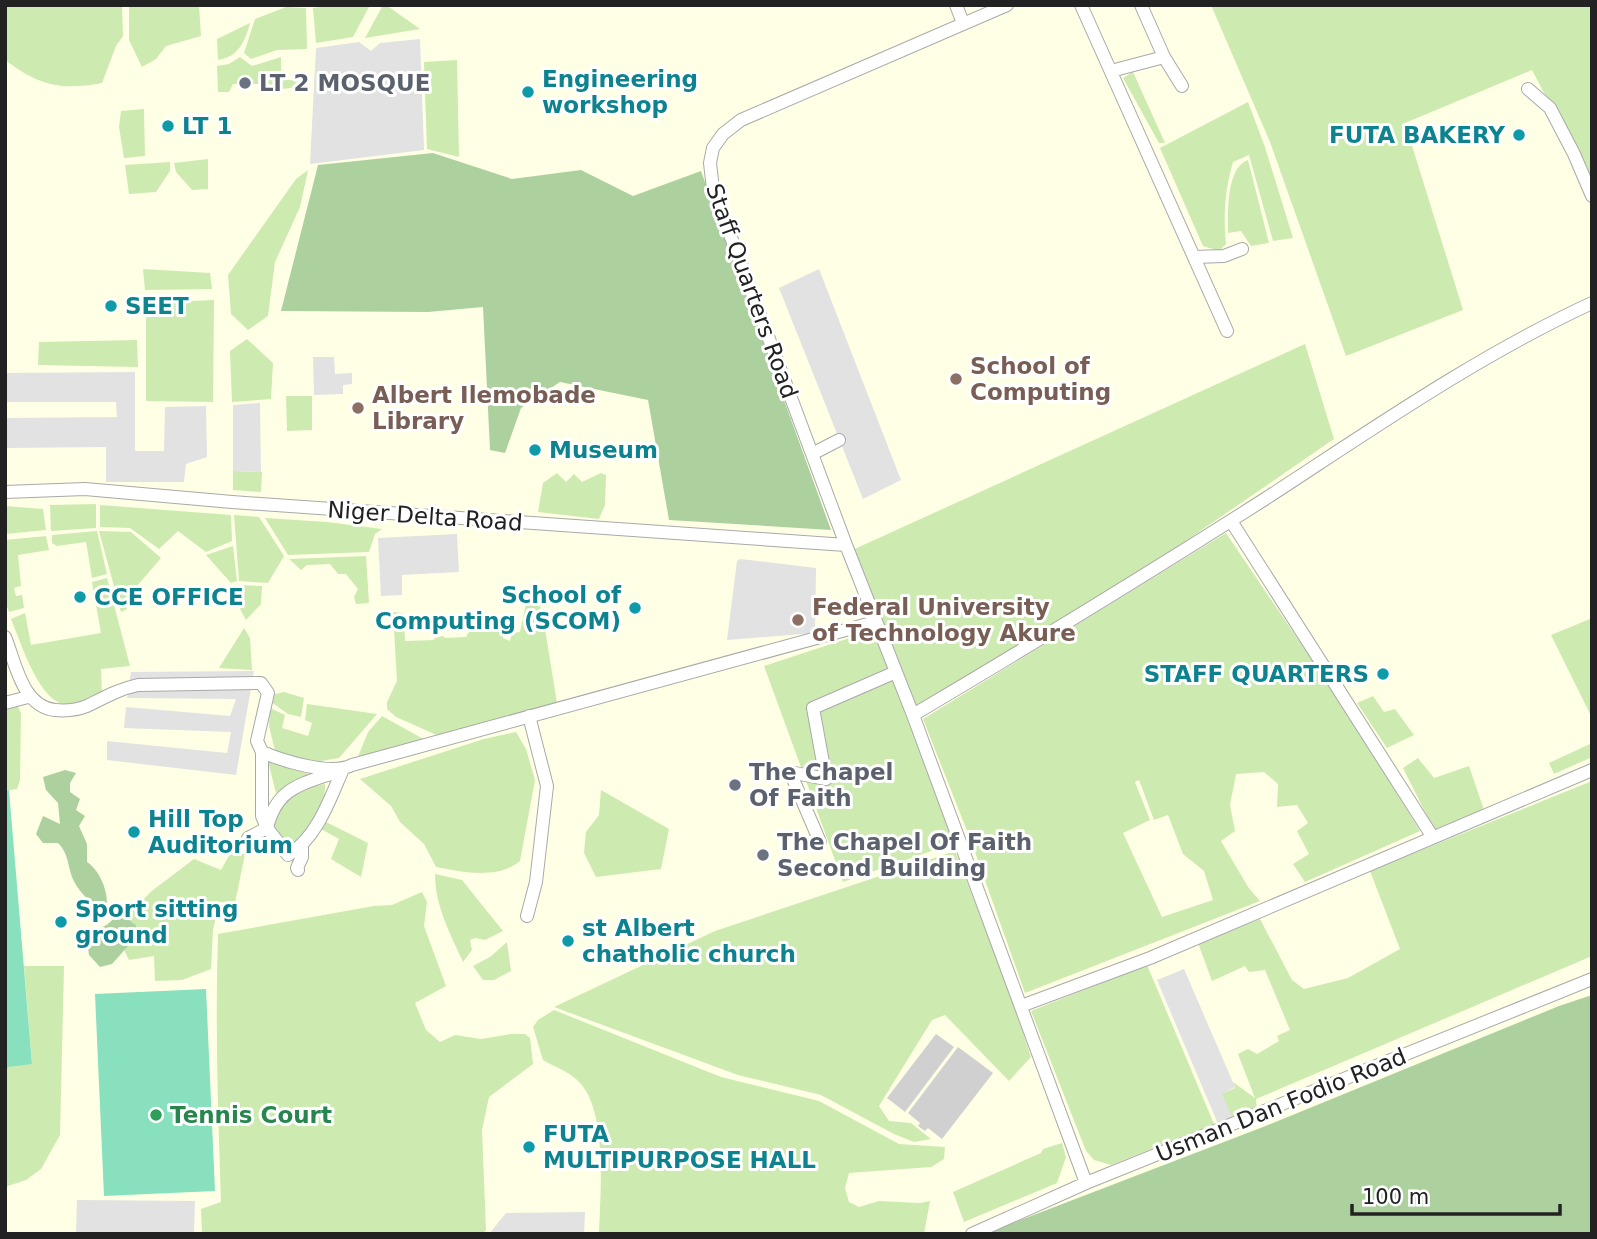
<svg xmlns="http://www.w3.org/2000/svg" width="1597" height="1239" font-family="'DejaVu Sans',sans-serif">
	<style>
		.education { fill: #ffffe5 }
		.religious { fill: #d0d0d0 }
		.grass { fill: #cdebb0; fill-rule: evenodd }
		.forest { fill: #add19e }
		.pitch { fill: #88e0be }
		.parking { fill: #e2e2e2 }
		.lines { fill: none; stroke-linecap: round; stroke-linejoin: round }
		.street-casing { stroke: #a9a9a9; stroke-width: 14 }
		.street { stroke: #fff; stroke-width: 12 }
		.worship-dot { fill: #6b7280; stroke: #fff; stroke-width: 2.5 }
		.culture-dot { fill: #0f9aa8; stroke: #fff; stroke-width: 2.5 }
		.education-dot { fill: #8d6e63; stroke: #fff; stroke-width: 2.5 }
		.leisure-dot { fill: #2e9e5b; stroke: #fff; stroke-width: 2.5 }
		.labels { text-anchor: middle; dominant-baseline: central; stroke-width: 6; stroke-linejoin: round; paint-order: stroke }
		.culture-label { font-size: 23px; font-weight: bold; fill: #0d838f; stroke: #fff; text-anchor: start }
		.worship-label { font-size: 23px; font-weight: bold; fill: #5b616d; stroke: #fff; text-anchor: start }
		.street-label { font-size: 23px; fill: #222; stroke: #fff }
		.education-label { font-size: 23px; font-weight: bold; fill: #785e54; stroke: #fff; text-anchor: start }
		.leisure-label { font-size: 23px; font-weight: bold; fill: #27864d; stroke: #fff; text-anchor: start }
	</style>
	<rect width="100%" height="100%" fill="#f2efe9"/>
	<!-- education -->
	<path class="education" d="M5 5H1592V1234H5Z"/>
	<!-- religious -->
	<path class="religious" d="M936 1034 954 1047 905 1112 887 1098Z
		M958 1047 993 1073 942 1139 928 1128 925 1131 918 1126 920 1123 908 1113Z"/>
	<!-- grass -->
	<path class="grass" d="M5 5H122L123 36 116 46 102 83C61 91 38 85 5 60Z
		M129 5H199L201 36 166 46 156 59 142 67 129 40Z
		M335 5H370L353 37 316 43 313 8Z
		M383 5H386L420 29 365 38Z
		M1211 5H1592V184L1532 70 1405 123 1463 310 1346 356 1270 142Z
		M286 7 306 8 307 49 277 50 251 59 244 53 255 19Z
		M250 23C245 42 238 57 218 60L217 39Z
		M240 57 252 66 281 57V79L298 81 291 88 272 90 270 84H233L229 92H218L217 66 229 64Z
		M457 60 459 157 427 149 424 62Z
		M1133 72 1165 143H1159L1123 78Z
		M1248 102 1265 147 1293 238 1273 241 1249 155 1233 162C1225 189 1223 217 1226 244L1219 251 1203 246 1160 148Z
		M144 109 145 156 124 158 119 127 121 111Z
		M208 159V189L192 190 176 172 174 163Z
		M1248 160 1269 243 1251 246 1241 231 1228 233C1228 212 1226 168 1248 160Z
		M170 162V171L156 192 129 194 125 165Z
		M308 170 300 207 275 262 268 316 248 330 231 314 228 275 296 179Z
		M143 269 210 273 212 289 145 290Z
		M214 300 213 402 146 401V303Z
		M247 339 273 363 271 399 232 402 230 351Z
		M137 340 138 367 38 365 39 342Z
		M1305 344 1334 439 1078 615 915 714 848 552Z
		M286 396H312V430L287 431Z
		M233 471 262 472 261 492 233 490Z
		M557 473 566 482 574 474 582 482 601 473 606 475 605 505 599 519 538 512 543 483Z
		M96 504V528L51 531 50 505Z
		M100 505 231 515 232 541 206 552 178 531 159 549 130 528 100 527Z
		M5 506 43 509 46 530 5 534Z
		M234 515 259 517 284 556 268 583 239 581Z
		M265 518 327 522 382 529 375 534 369 552 288 555Z
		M97 531 107 574 92 578 86 542 57 546 52 543V535Z
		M99 531 131 532 161 558 125 600 127 609 121 612Z
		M1226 533 1343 706 1420 831 1305 882 1293 864 1309 854 1297 831 1308 823 1297 805 1277 807 1278 784 1264 772 1236 774 1230 805 1235 831 1221 841 1248 887 1260 901 1025 993 971 841 923 719ZM1139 780 1154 820 1168 815 1183 854 1204 871 1213 900 1162 917 1123 833 1150 820 1135 782Z
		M46 536 49 550 18 555 21 586 14 588 16 596 22 595 24 608 9 612 5 601V540Z
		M233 546 237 581 231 583 206 555Z
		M366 556 369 603 356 604 354 597 358 589 346 574H338L330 564 307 565 301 570 289 559Z
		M107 578 130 666 101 669 102 695C92 698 80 705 70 705 40 707 21 642 11 619L25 613 31 645 101 633 92 582Z
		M240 585 262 586 261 604 246 620 240 609 243 605Z
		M528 594H539C543 606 538 613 539 625L545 629 557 703 439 736 396 717 387 709V702L397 681 393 612 404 613 405 641 434 640 435 638 443 636 445 638 466 637 472 627 502 631 503 638 510 641 512 633 520 632Z
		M1590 619 1592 622V718L1551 635Z
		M244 628 250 638 252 670 219 668Z
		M874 630 954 843 843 882 764 666Z
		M284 692 304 698 301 717 288 714 271 702 275 694Z
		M1373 696 1384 712 1395 709 1414 735 1387 748 1357 703Z
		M307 704 377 714 339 758 315 762 275 751 269 726 270 708 285 715 282 728 308 736 312 723 305 720Z
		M17 705 21 713 20 780 17 789 5 791V709Z
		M382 716 427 741 355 764 368 732Z
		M516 732 526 749 535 780 520 861C497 880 463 872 436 867L424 844 400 822 391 806 360 779 484 739Z
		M1592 743V757L1554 774 1549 763Z
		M1418 758 1434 778 1469 766 1484 810 1434 830 1403 768Z
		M268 761 309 774 276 793Z
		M1592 781V956L1256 1099 1257 1110 1233 1119 1221 1094 1235 1088 1233 1082 1255 1098 1238 1054 1248 1049 1257 1054 1279 1041 1277 1036 1290 1030 1265 970 1249 972 1245 966 1212 981 1198 943 1260 919 1292 980 1304 989 1348 978 1400 949 1370 871Z
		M325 784C326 812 307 831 289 851L270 827C279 793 293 791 325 784Z
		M601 790 669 829 661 869 596 877 584 853 586 832 599 815Z
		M324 821 368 843 361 877 331 859 339 839 321 829Z
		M955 851 1010 993 1031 1057 1009 1081 945 1015 932 1020 879 1106 889 1121 911 1123 931 1139 914 1142 894 1134 821 1095 738 1075 554 1007 715 931Z
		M231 852 245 854 235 903 219 902 213 930 211 969 182 980 155 981 154 956 129 960 124 950 136 925 125 917 153 890 194 859 221 870Z
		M435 874 462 880 503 931 485 940 475 938 470 940 472 950 463 962C450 933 435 906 435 874Z
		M422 892 427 902 424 926 446 986 415 1003 426 1030 440 1042 455 1035 481 1039 511 1034H525L530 1038 533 1064 489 1097 482 1130 486 1230 482 1234H202L201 1209 221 1202C218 1113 215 1024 218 934L374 906 392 905Z
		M507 942 511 971 494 980H483L473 966 490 957Z
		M1147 965 1214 1124 1111 1165 1094 1160 1086 1151 1031 1011Z
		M24 966H64L60 1135 41 1169 26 1180 5 1187V1071L7 1067 32 1063Z
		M554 1010 721 1077 819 1101 899 1144 945 1147 944 1159 931 1167 849 1173 845 1188 849 1202 859 1207 879 1201 920 1203 930 1201 924 1234H599C600 1195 609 1106 576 1079 567 1071 553 1066 543 1060L533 1027 538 1020Z
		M1062 1143 1066 1157 1057 1183 964 1222 953 1192 1041 1153 1043 1149Z"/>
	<!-- forest -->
	<path class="forest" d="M433 153 512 179 581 170 633 196 701 171 831 530 669 520 648 400 560 382 521 408 505 453 490 450 483 307 428 312 281 311 318 165Z
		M65 770 76 773 70 783V792L80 799 76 810 85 816 79 826 87 844V862C99 870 107 888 107 903L93 905C87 898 79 891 75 883 67 869 70 855 58 843H43L36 834 43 816 60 824 58 803 46 790 43 777Z
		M115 917H125L136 925V937L112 964 100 967 89 955 85 928C100 930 105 928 115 917Z
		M1592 995V1234H984L1263 1127 1559 1006Z"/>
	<!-- pitch -->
	<path class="pitch" d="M9 790 32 1064 8 1067 5 1071V791Z
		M206 989 215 1191 104 1196 95 994Z"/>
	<!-- parking -->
	<path class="parking" d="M420 39 424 150 310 164 316 48 359 42 371 51 380 43Z
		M819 269 901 480 863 499 779 288Z
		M313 357H334L335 374 352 373V384L343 385V394L314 395Z
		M135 372V451H164L165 407 206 406 207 457 186 464 184 482H106V447L5 448V418L117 417 116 402H5V373Z
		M260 403 261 472 233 471V405Z
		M457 534 459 572 402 575V595L381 596 378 538Z
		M740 559 816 568 815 633 727 640 737 561Z
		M254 671 236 775 107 760V741L227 753 231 732 124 728 126 707 230 716 236 699 127 698 131 672Z
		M1184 969 1235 1087 1222 1094 1233 1119 1218 1124 1157 980Z
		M77 1200 195 1201 194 1234H76Z
		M585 1212 584 1234H489L506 1213Z"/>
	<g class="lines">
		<!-- street casing -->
		<g class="street-casing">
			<path id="street" d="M956 5 963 23
				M1007 5 741 120 723 134 713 148 710 163 713 189 846 545 913 715 1086 1183
				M1081 5 1227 331
				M1141 5 1164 57
				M1111 71 1164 57 1182 86
				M1528 89 1550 108 1574 154 1592 196
				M1194 257 1224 256 1242 249
				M812 454 839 440
				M5 492 85 489 232 502 846 545
				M1231 521 1432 836
				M5 637C16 664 22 706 55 710 65 711 77 710 87 706 105 697 119 689 138 685L261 683 268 693 257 741 262 752C283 761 331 776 352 765L875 622
				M5 703 28 697
				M913 715C1031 645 1149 573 1265 499 1371 430 1477 356 1592 303
				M262 752V816L267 828
				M267 828C277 786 303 784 339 771
				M248 838 267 828 288 855C317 838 330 799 343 769
				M820 842 790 772 826 779 813 708 896 672
				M298 870 297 868 302 857V847
				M527 916 536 882 547 786 529 716
				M1021 1006 1150 958 1592 770
				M972 1234 1086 1183 1592 979"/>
		</g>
		<!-- street -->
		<use href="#street" class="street"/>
	</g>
	<!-- markers -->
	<g class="worship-dot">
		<circle cx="245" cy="83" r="7"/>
		<circle cx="735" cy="785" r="7"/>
		<circle cx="763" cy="855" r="7"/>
	</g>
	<g class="culture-dot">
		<circle cx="528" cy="92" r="7"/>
		<circle cx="168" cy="126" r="7"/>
		<circle cx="1519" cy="135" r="7"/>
		<circle cx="111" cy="306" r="7"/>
		<circle cx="535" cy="450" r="7"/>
		<circle cx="80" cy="597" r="7"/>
		<circle cx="635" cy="608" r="7"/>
		<circle cx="1383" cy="674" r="7"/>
		<circle cx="134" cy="832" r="7"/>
		<circle cx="61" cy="922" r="7"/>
		<circle cx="568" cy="941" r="7"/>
		<circle cx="529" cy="1147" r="7"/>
	</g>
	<g class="education-dot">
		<circle cx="956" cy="379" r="7"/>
		<circle cx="358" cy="408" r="7"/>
		<circle cx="798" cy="620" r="7"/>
	</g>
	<circle class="leisure-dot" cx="156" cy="1115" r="7"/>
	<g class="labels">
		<!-- culture labels -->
		<g class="culture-label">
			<text x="542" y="79">Engineering<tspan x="542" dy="26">workshop</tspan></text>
			<text x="182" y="126">LT 1</text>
			<text x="1505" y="135" text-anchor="end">FUTA BAKERY</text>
			<text x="125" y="306">SEET</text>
			<text x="549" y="450">Museum</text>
			<text x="621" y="595" text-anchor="end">School of<tspan x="621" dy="26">Computing (SCOM)</tspan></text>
			<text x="94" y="597">CCE OFFICE</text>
			<text x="1369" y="674" text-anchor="end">STAFF QUARTERS</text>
			<text x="148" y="819">Hill Top<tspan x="148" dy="26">Auditorium</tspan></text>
			<text x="75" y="909">Sport sitting<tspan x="75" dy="26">ground</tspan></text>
			<text x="582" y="928">st Albert<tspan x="582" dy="26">chatholic church</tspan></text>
			<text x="543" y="1134">FUTA<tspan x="543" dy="26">MULTIPURPOSE HALL</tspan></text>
		</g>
		<!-- worship labels -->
		<g class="worship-label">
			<text x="259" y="83">LT 2 MOSQUE</text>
			<text x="749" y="772">The Chapel<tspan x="749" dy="26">Of Faith</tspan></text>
			<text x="777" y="842">The Chapel Of Faith<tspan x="777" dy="26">Second Building</tspan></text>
		</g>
		<!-- street labels -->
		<g class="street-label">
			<text transform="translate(752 291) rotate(70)">Staff Quarters Road</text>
			<text transform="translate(425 516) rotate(4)">Niger Delta Road</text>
			<text transform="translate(1281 1105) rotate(-22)">Usman Dan Fodio Road</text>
		</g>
		<!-- education labels -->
		<g class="education-label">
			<text x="970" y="366">School of<tspan x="970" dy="26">Computing</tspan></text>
			<text x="372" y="395">Albert Ilemobade<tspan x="372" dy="26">Library</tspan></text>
			<text x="812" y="607">Federal University<tspan x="812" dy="26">of Technology Akure</tspan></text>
		</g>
		<!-- leisure labels -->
		<g class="leisure-label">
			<text x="170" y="1115">Tennis Court</text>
		</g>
	</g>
	<!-- border -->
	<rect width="1597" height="1239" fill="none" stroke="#222222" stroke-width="14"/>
	<!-- scale -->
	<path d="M1352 1204v10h208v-10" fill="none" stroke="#222222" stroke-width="3.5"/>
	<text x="1362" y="1204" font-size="21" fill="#222222" stroke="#ffffff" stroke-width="5" paint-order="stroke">100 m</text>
</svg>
